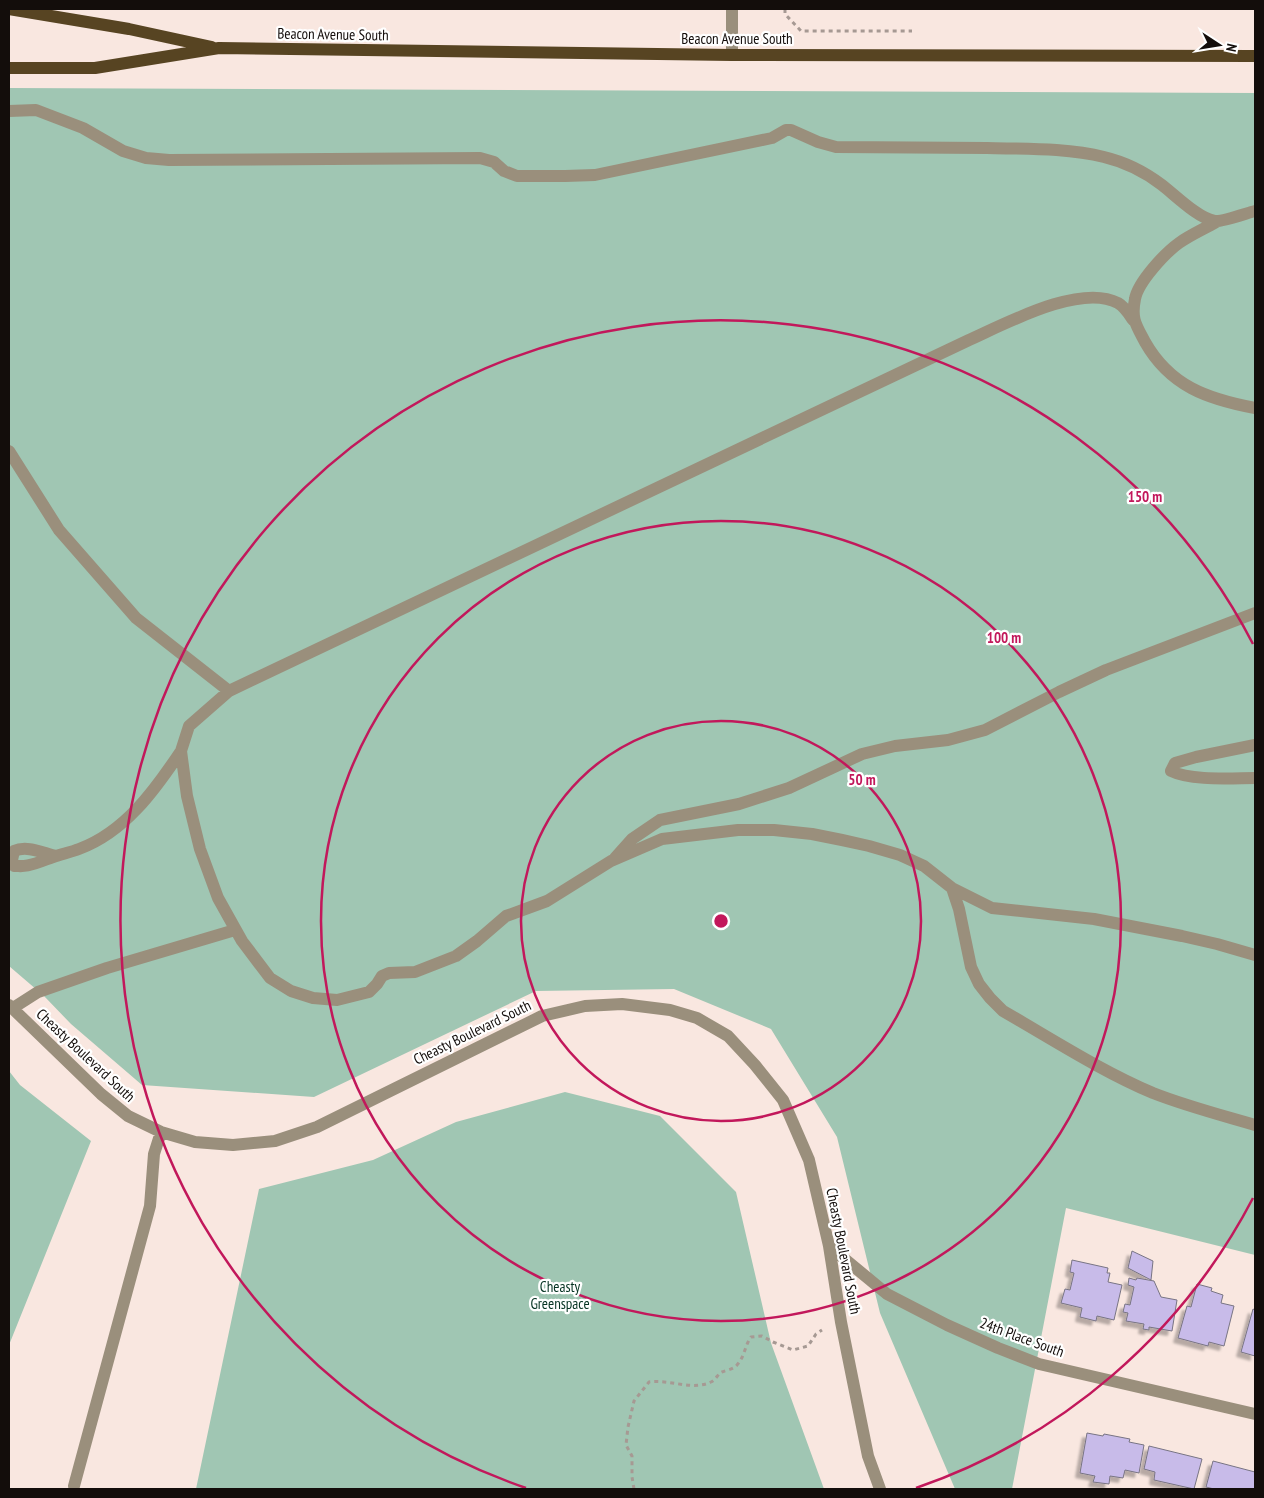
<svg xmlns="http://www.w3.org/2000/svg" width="1264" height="1498" font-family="'PT Sans Narrow',sans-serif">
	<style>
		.green { fill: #a0c6b3 }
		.building { fill: #c8bbe9; stroke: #787483; filter: url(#shadow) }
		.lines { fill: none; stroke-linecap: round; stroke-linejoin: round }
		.path { stroke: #a69993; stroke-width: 3; stroke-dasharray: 4 4; stroke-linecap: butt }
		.minor { stroke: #9a8f7c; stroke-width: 12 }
		.major { stroke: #574422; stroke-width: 12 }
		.ring { fill: none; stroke: #c2185b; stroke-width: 2.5 }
		.labels { text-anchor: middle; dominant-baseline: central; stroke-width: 4.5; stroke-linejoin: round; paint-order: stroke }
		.street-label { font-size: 15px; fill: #130d0b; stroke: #fff }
		.park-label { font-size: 15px; fill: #063423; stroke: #fff }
		.centre { fill: #c2185b; stroke: #fff; stroke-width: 2.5 }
		.ring-label { font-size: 15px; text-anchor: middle; font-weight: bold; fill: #c2185b; stroke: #fff; stroke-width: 4.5; stroke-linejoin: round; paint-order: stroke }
	</style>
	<defs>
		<filter id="shadow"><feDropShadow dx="-4.5" dy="4.5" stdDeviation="1" flood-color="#0004"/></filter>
	</defs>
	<rect width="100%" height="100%" fill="#f9e7e0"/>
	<!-- green -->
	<path class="green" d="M9 88 1255 93V1255L1066 1208 1012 1489H955L880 1313 837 1137 771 1029 674 989 536 991 314 1097 142 1085 71 1024 44 996 9 966Z
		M9 1071 20 1085 91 1141 9 1345Z
		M565 1092 660 1116 736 1192 771 1343 824 1489H196L259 1189 373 1160 456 1122Z"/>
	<!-- building -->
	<path class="building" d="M1132 1251 1153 1261 1151 1280 1128 1268Z
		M1072 1260 1108 1268 1107 1273H1110L1108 1282 1122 1285 1114 1320 1097 1316 1096 1321 1080 1317 1082 1308 1061 1303 1065 1289 1070 1290 1074 1273 1070 1272Z
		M1129 1278 1136 1280 1137 1278 1154 1281 1161 1297 1177 1300 1172 1331 1149 1327V1330L1143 1329 1144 1324 1126 1321 1128 1313 1123 1312 1125 1304 1130 1305 1134 1287 1128 1285Z
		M1197 1284 1212 1288 1211 1291 1223 1295 1221 1303 1234 1306 1224 1346 1209 1342 1208 1346 1178 1338 1187 1306 1191 1307Z
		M1253 1309 1255 1310V1356L1241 1352Z
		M1087 1433 1103 1436 1104 1434 1130 1439 1129 1442 1144 1445 1139 1473 1125 1470 1123 1478 1110 1476 1109 1484 1093 1482 1095 1476 1080 1473Z
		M1149 1446 1202 1459 1194 1489 1154 1480 1155 1472 1144 1469Z
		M1213 1461 1255 1472V1489H1214L1206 1487Z"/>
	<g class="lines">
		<!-- path -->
		<path class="path" d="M785 9V14L801 31H912
			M634 1489 632 1477V1456L626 1445 628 1427 634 1401 649 1382C669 1379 693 1391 711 1382 715 1380 717 1376 720 1373 725 1370 733 1370 737 1365 745 1356 745 1345 751 1337L762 1336 773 1342 793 1350 808 1346 816 1334 822 1330"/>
		<!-- minor -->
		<path class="minor" d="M732 55V9
			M9 111 36 110 83 128 123 151 146 158 169 160 480 158 494 162 504 171 517 176H565L595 175 772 138 786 130H791L818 142 836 147C886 147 937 148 987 148 1025 149 1068 148 1104 157 1125 162 1145 172 1162 185 1175 195 1199 219 1215 221 1222 222 1247 213 1255 211
			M1216 222C1204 229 1190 235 1179 243 1165 253 1138 282 1135 299 1131 319 1136 325 1145 342 1170 386 1207 399 1255 408
			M1133 320C1129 314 1125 307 1118 303 1080 283 1005 324 969 340L229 691 189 726 181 751 187 796 200 849 218 898 242 941 270 978 291 991 313 998 337 1000 369 992 377 984 382 976 389 973 415 972 456 956 477 941 506 916 547 901 611 861 662 839 738 830H774L812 834 842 840 869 846 900 855 924 866 952 888 959 909 971 967 979 984 990 998 1003 1011C1052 1039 1101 1071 1153 1093 1186 1106 1221 1115 1255 1125
			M9 451 59 530 136 618 229 691
			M1255 745 1196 757 1175 763 1171 771C1191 781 1232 778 1255 778
			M615 858 632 839 660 820 739 804 789 788 862 754 895 746 948 740 985 730 1059 692 1106 670 1255 613
			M9 864C24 870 39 862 53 857 62 854 71 852 79 849 125 832 155 790 181 751
			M14 866 12 860 14 851C27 845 43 853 56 856
			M952 888 992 908 1094 919 1182 936 1217 944 1255 955
			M9 1005 101 1094 128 1116 161 1132 195 1142 233 1145 275 1141 317 1127 542 1016 585 1006 622 1004 670 1010 697 1018 728 1036 755 1065 783 1100 809 1160 829 1246 841 1322 868 1456 880 1489
			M13 1008 38 992 107 968 235 930
			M829 1246 887 1294 947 1325 998 1348 1039 1364 1255 1414
			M74 1486 150 1206 154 1154 161 1132"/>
		<!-- major -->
		<path class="major" d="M9 9 129 29 212 47
			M9 68H95L219 48 732 55 1255 56"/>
	</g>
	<!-- distance rings -->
	<g class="ring">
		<circle cx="721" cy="921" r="200"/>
		<circle cx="721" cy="921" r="400"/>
		<path d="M1253 1198A600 600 0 0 1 916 1488M526 1488A600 600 0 1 1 1253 644"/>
	</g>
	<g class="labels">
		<!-- street labels -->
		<g class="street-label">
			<text transform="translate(333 34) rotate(1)">Beacon Avenue South</text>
			<text x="737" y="38">Beacon Avenue South</text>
			<text transform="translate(472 1032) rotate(-26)">Cheasty Boulevard South</text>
			<text transform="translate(86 1055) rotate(43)">Cheasty Boulevard South</text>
			<text transform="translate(844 1251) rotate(79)">Cheasty Boulevard South</text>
			<text transform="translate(1022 1337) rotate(20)">24th Place South</text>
		</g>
		<!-- park labels -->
		<g class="park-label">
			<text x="560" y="1286">Cheasty<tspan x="560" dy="17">Greenspace</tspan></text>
		</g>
	</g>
	<circle cx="721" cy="921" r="8" class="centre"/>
	<g class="ring-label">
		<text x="1145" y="502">150 m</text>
		<text x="1004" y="643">100 m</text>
		<text x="862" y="785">50 m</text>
	</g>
	<!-- border -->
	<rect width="1264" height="1498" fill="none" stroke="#130d0b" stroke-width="20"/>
	<!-- north arrow -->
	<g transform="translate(1219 45) rotate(102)" stroke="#ffffff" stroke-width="4" paint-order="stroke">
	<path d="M0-4L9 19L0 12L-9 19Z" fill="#130d0b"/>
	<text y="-8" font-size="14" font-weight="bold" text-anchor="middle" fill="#130d0b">N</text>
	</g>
</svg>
